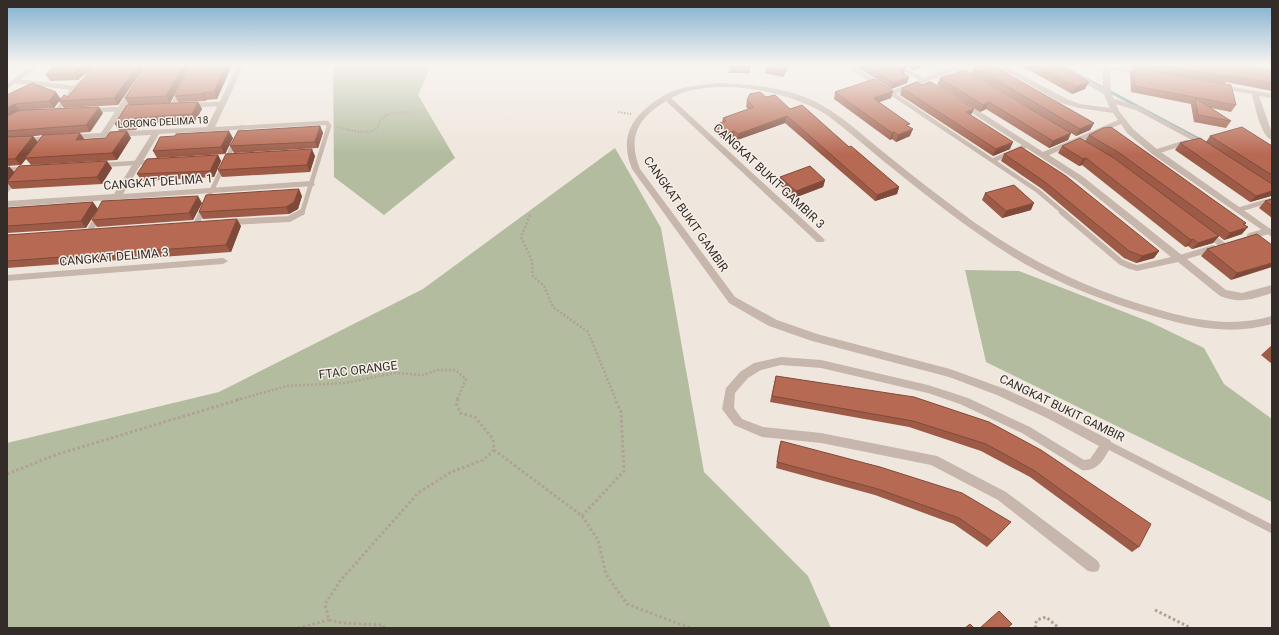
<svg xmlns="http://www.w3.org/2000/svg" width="1279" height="635" font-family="Roboto,sans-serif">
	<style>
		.green { fill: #b3bc9f }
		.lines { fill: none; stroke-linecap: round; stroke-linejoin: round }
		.stream { stroke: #80a8a9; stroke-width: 3 }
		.path-far2 { stroke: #b1a195; stroke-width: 2; stroke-dasharray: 1.5 1.5; stroke-linecap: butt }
		.path-far1 { stroke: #b1a195; stroke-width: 2.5; stroke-dasharray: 2 2; stroke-linecap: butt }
		.path { stroke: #b1a195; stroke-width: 3; stroke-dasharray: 2.5 2.5; stroke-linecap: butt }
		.service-far2 { stroke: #c6b6ab; stroke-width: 4.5 }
		.service-far1 { stroke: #c6b6ab; stroke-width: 6 }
		.service { stroke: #c6b6ab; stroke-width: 8 }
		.minor { fill: #c6b6ab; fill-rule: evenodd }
		.tertiary { fill: #c6b6ab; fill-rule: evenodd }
		.wall { fill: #9d5b47; fill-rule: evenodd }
		.shaded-wall { fill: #804a3a }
		.building { fill: #b76a53; stroke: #804a3a }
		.labels { text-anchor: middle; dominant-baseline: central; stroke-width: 3; stroke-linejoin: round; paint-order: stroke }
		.far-street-label { font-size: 10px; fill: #342c29; stroke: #f7f0e9 }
		.street-label { font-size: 12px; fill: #342c29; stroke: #f7f0e9 }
	</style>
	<rect width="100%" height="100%" fill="#efe6dd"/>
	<!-- green -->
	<path class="green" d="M333 65H440L429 70 418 95 455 158 384 215 334 177Z
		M615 148 661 228 704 472 808 576 831 628H7V443L219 392 423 289Z
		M965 270 1019 271 1150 322 1204 348 1224 384 1272 419V502L986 362Z"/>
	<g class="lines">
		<!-- stream -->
		<path class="stream" d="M1060 65 1210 145"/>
		<!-- path-far2 -->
		<path class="path-far2" d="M7 67 10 65
			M618 112 631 114
			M337 127C348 129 363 135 374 130 379 128 378 124 381 120 387 111 404 113 413 112"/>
		<!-- path-far1 -->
		<path class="path-far1" d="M530 215 521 237 532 261 533 276 544 286 553 307 588 332 616 400
			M237 400 287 386 345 383 395 373 423 375 438 370H455L466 379 457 400"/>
		<!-- path -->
		<path class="path" d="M494 450 582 516 598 540 606 574 627 604 690 628
			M7 474 58 454 241 399
			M582 516 624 471 621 412 615 399
			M1155 610 1191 628
			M298 628 329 620
			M384 628 383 625 342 623 329 620 325 604 340 581 418 493 451 472 483 460 494 450 493 439 475 417 460 413 456 403 458 399
			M1036 628 1035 625 1037 620 1046 617 1059 628"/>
		<!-- service-far2 -->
		<path class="service-far2" d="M848 65 878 84
			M950 65 967 75
			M1082 79 1107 93
			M16 81 74 88
			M885 89 1038 191 1064 213
			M892 93 923 81
			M1110 100 1137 108 1202 143
			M193 105 223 104
			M172 106 180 92
			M93 110 124 109
			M56 112 74 88 82 82
			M1155 152 1187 142
			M994 160 1028 145
			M102 165 151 162
			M7 170 23 169
			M7 190 15 180
			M1238 210 1272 200
			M201 213 242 127
			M302 213 329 126 327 123H319"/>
		<!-- service-far1 -->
		<path class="service-far1" d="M1062 212 1121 262 1130 266
			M231 222 289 219 302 212
			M196 224 202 212
			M89 232 98 216
			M1209 235 1223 245
			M1250 236 1268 231
			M1180 258 1213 248"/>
		<!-- service -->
		<path class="service" d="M1106 444 1272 529"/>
		<!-- minor -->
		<path class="minor" d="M238 65H244L215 127 319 121 323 123 322 125 159 134 123 194 311 181 315 184 314 186 7 207V201L114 194 151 135 69 139H66V135L101 133 130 89H133L137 91 109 132 207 127Z
			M894 65H901L924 78 958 65H967L929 81 941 88V92H938Z
			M995 65H1003L1067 99 1080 104 1110 108 1103 93V65L1146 72 1147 73 1144 75 1110 69 1111 93 1119 111 1133 129 1158 150 1272 230V237L1152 154 1127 133 1121 124 1049 155 1082 176 1226 290 1242 293 1272 285V293C1252 299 1241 304 1220 296L1178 262 1137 271 1127 268 1125 266 1127 264 1130 263 1137 265 1171 257 1076 180 958 104 959 102H965L1043 152 1118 120 1113 113 1079 108 1061 103Z
			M717 83C749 84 782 87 812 100 840 113 863 136 887 155 914 177 943 199 971 220 1027 260 1087 289 1153 308 1193 320 1231 328 1272 316V324C1230 336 1191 327 1151 315 1107 302 1065 286 1025 264 974 234 927 196 881 159 863 144 846 129 827 115 789 91 714 75 671 98L823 238 825 240 823 242H817L666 101C638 118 627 137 640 169L735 297 777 320 817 334 950 369 1005 389 1055 412 1110 440 1112 444C1105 457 1099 472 1082 470L1022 433 960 404 928 393 821 368 781 365 761 370 748 378 735 393 734 408 742 419 763 427 821 433 937 456 1006 492 1098 561 1100 566 1098 571 1093 572 1088 571 998 500 931 465 821 443 762 437 734 425 722 409 726 388 740 372 754 363 781 357 821 360 928 385 968 398 1030 427 1084 460 1090 459 1099 446 1047 418 997 395 949 377 812 341 769 326 729 303 632 169C618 134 634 114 663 96 676 87 701 85 717 83Z
			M1216 84 1272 94V98L1259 96 1272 133V140C1261 137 1255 106 1252 94L1216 88Z
			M53 136 57 138 56 140 7 143V139Z
			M223 258 228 261 223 264 7 281V275Z"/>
		<!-- tertiary -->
		<path class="tertiary" d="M33 65H40L7 89V84Z"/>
	</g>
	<!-- wall -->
	<path class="wall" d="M54 65 142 71 118 105 64 108 59 101 54 108 36 109 103 113 90 132 47 135 84 139 131 138 117 160 31 165 26 159 21 165 7 166V95L61 99 68 97 87 74 86 73 78 80 50 81 46 75ZM43 135 38 142 33 136H36Z
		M191 65 170 103 129 105 125 98 146 66Z
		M192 65H232L217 99 206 100V101L178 102 175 96Z
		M728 65H750V73H729Z
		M767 65H789L783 77 765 73 766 67Z
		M855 65H903L904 73 907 83 891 89Z
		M904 65H928L913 70Z
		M1020 65H1057L1085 89 1072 94Z
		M1129 65H1244L1272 70V91L1226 82 1224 84 1236 105 1231 112 1211 108 1231 121 1226 128 1194 122 1191 105V104L1131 92 1130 74 1134 68 1130 67Z
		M974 67 1094 123 1090 130 1076 136 1071 133 1068 140 1049 148 986 109 980 112 937 85 940 78 1031 109 971 73Z
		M902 88 971 115 1010 149 993 156 900 95Z
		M893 91 891 98 879 102 909 127 910 136 896 142 892 139 890 140 834 99 835 92Z
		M766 97 790 109 849 147 899 187 897 194 875 201 785 123 737 140 734 137 725 141 714 131 715 125 722 122 723 118 748 109 746 107 747 100Z
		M198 102 202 109 195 121 139 124 136 130 119 131 115 124 127 105Z
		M320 126 323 133 318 148 234 153 230 146Z
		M1089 135 1245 225 1242 234 1224 240 1219 236 1213 243 1192 249 1188 246 1185 247 1082 165 1079 166 1058 153 1062 146 1085 141Z
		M1210 136 1272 146V197L1271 196 1250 202 1175 150 1180 143 1206 142Z
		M233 138 225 154 157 158 153 151Z
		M1004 154 1159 251 1154 258 1136 263 1124 258 1042 189 1001 161Z
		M218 155 221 161 214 177 142 181 137 174Z
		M315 156 310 172 222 177 218 170Z
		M7 166 14 172 112 168 102 184 12 189 8 184 7 185Z
		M780 177 825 180 823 187 794 198 779 184Z
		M985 193 1031 210 1002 218 982 200Z
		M302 196 298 209 289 214 203 219 199 212Z
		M1272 199V218L1259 208 1265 201Z
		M93 202 86 228 7 233V208Z
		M202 203 193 220 97 227 92 220Z
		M241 226 231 252 7 268V235Z
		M1272 245 1231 280 1201 256 1207 249Z
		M1272 345V364L1261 355Z
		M776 376 989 422 1139 547 1132 552 1030 477 981 451 909 427 770 402Z
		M781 441 1011 522 987 547 954 524 875 495 776 468 779 447Z"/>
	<!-- shaded-wall -->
	<path class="shaded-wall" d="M83 65H96L78 80 74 73Z
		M138 65H144L142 71 118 105 114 98Z
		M184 65H191L170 103 166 96Z
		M226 65H232L217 99 214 92Z
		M787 65H789L783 77 784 71Z
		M914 65H928L913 70Z
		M906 67 904 73 898 70Z
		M909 77 907 83 891 89 893 83Z
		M1089 82 1085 89 1072 94 1076 87Z
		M893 91 891 98 871 105 873 98Z
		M56 92 61 99 54 108 49 101Z
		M203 93 206 100V101L202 94Z
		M198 102 202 109 195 121 192 114Z
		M989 102 986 109 980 112 983 105Z
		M15 104 20 111 7 117V108Z
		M99 107 103 113 90 132 86 125Z
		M974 109 971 115 966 112Z
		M787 116 785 123 737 140 738 134Z
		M135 118 139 124 136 130 131 123Z
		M1094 123 1090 130 1076 136 1080 129Z
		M320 126 323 133 318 148 315 142Z
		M913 129 910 136 896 142 898 135Z
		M127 131 131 138 117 160 112 153Z
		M229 131 233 138 225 154 221 147Z
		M734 131V137L725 141V134Z
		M894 132 892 139 890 140 892 133Z
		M80 133 85 140H76Z
		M1071 133 1068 140 1049 148 1053 141Z
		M33 136 38 143 25 158 26 159 21 165 15 159Z
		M1013 142 1010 149 993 156 996 149Z
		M312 149 315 156 310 172 307 165Z
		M218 155 221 161 214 177 210 171Z
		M1086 158 1082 165 1079 166 1083 159Z
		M107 161 112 168 102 184 97 177Z
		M9 166 15 173 7 182V170Z
		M825 180 823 187 794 198 796 191Z
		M899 187 897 194 875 201 877 195Z
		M299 189 302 196 298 209 289 214 286 207Z
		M1272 191V195L1271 196 1250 202 1256 196Z
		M198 196 202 203 193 220 189 213Z
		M93 202 98 209 86 228 81 221Z
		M1034 203 1031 210 1002 218 1006 211Z
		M237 219 241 226 231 252 226 245Z
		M1246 223 1241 230 1248 227 1242 234 1224 240 1230 233 1243 224Z
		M1219 236 1213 243 1192 249 1198 243Z
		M1193 239 1188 246 1185 247 1191 240Z
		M1159 251 1154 258 1136 263 1142 256Z
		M1272 263V267L1231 280 1237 273Z"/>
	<!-- building -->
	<path class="building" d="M54 65H83L74 73 46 75Z
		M95 65H138L114 98 59 101 64 95 68 97 89 72H86Z
		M147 65H184L166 96 125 98Z
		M192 65H226L214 92 203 93 202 94 175 96Z
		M730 65H750L751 66H730Z
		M767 65H787L784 71 766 67Z
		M866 65H903L906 67 898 70 909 77 893 83Z
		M979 65H992L1094 123 1080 129 974 67Z
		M1035 65H1057L1089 82 1076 87Z
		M1159 65H1244L1272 70V83L1228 75 1229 77Z
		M1134 68 1231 85 1236 105 1135 86Z
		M965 70 1071 133 1053 141 989 102 983 105 940 78Z
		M874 79 893 91 873 98 910 124 906 125 913 129 898 135 894 132 892 133 835 92Z
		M917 82 922 85 931 82 974 109 966 112 1013 142 996 149 902 88Z
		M32 83 56 92 49 101 15 104 7 108V95Z
		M760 92 766 97 775 95 790 109 802 105 849 147 851 146 899 187 877 195 787 116 738 134 734 131 725 134 715 125 726 121 723 118 754 107 747 100 750 94Z
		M1195 98 1231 121 1198 115Z
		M198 102 192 114 135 118 131 123 115 124 127 105Z
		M99 107 86 125 7 131V116L18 111 25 110Z
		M320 126 315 142 230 146 238 131Z
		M1111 127 1246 223 1243 224 1248 227 1230 233 1118 152 1089 135 1103 128Z
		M1242 127 1272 146V175L1210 136Z
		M127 131 112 153 25 158 43 135 80 133 76 140 106 138 110 132Z
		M229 131 221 147 153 151 160 137 175 136 176 134Z
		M33 136 15 159H7V137Z
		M1080 138 1114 158 1219 236 1198 243 1193 239 1191 240 1086 158 1083 159 1062 146Z
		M1200 138 1272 184V191L1256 196 1180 143Z
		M1021 147 1066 176 1159 251 1142 256 1129 251 1045 182 1004 154Z
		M312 149 307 165 218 170 226 154Z
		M218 155 210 171 137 174 147 159Z
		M107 161 97 177 7 182 19 166Z
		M810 166 825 180 796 191 780 177Z
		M1014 185 1034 203 1006 211 985 193Z
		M299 189 294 202 286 207 199 212 206 195Z
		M198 196 189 213 92 220 102 201Z
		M1272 199V206L1265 201Z
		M93 202 81 221 7 226V208Z
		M237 219 226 245 7 261V235Z
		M1257 234 1272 245V263L1237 273 1207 249Z
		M776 376 914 397 989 422 1041 450 1151 524 1139 547 1035 471 986 444 913 421 772 396Z
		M781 441 880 467 962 493 1011 522 992 541 959 518 878 489 777 462Z
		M999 611 1012 624 1007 628H980Z
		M970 624 974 628H965Z"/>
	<!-- sky -->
	<linearGradient id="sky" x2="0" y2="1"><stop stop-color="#7eafcf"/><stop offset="0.42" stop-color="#f8f4f0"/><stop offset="1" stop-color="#f8f4f0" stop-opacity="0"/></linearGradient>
	<rect width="1279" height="154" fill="url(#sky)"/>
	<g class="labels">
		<!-- far-street labels -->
		<g class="far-street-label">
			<text transform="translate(163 122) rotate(-3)">LORONG DELIMA 18</text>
		</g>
		<!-- street labels -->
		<g class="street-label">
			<text transform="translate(769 176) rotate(43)">CANGKAT BUKIT GAMBIR 3</text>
			<text transform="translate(158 182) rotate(-4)">CANGKAT DELIMA 1</text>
			<text transform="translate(686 214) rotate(55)">CANGKAT BUKIT GAMBIR</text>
			<text transform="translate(114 257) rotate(-5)">CANGKAT DELIMA 3</text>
			<text transform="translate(358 370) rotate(-7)">FTAC ORANGE</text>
			<text transform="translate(1062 408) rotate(26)">CANGKAT BUKIT GAMBIR</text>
		</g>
	</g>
	<!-- border -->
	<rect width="1279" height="635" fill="none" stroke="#342c29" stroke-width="16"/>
</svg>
